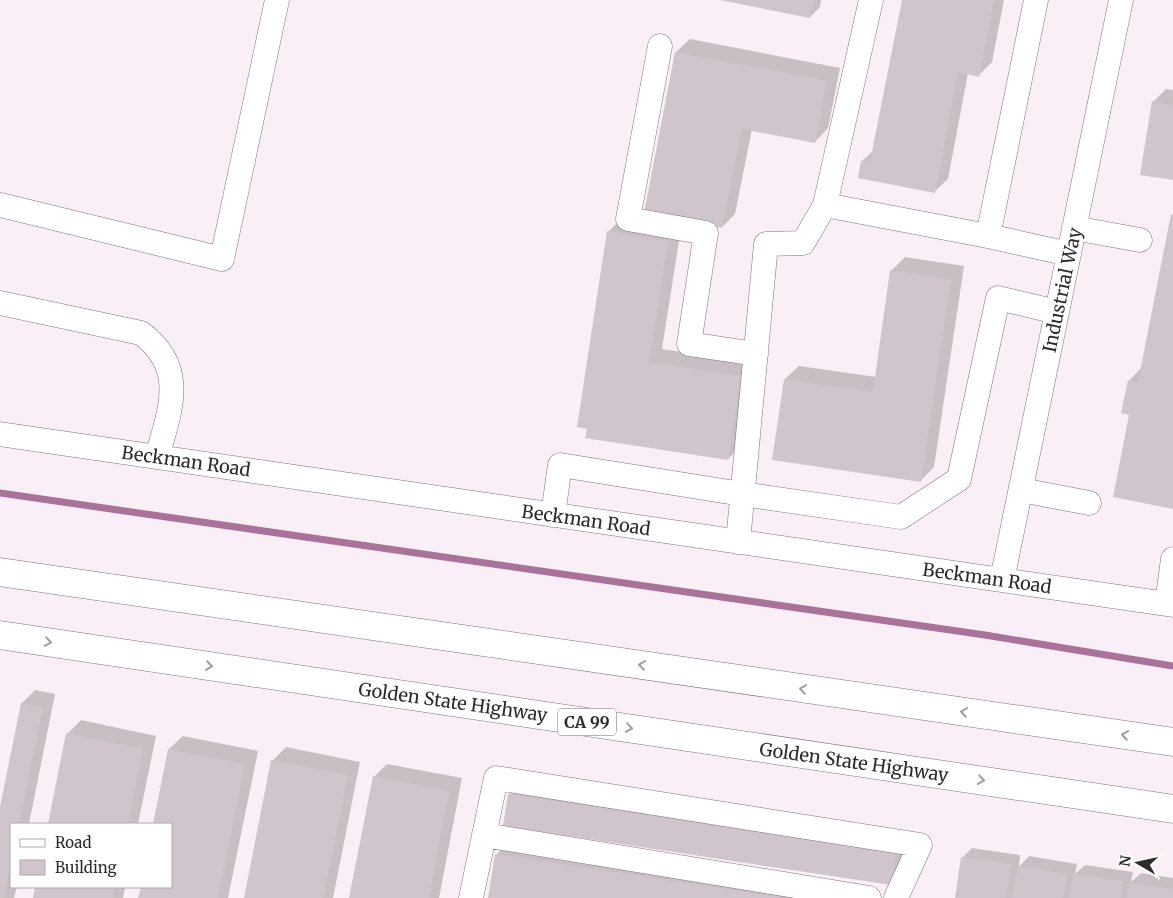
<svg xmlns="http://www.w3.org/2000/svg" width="1173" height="898" font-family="Merriweather,serif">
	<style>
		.shadow { fill: #0003 }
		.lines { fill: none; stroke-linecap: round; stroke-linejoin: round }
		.stream { stroke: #a97299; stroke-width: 7 }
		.building { fill: #d0c5cc }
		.minor-casing { stroke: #7d747a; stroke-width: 25 }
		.highway-casing { stroke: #7d747a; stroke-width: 29 }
		.minor { stroke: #fff; stroke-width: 24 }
		.highway { stroke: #fff; stroke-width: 28 }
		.oneway { stroke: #a19fa0 }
		.labels { text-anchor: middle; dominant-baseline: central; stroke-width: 4; stroke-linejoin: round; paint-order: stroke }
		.shield { fill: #fff; stroke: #6d6a6b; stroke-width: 1 }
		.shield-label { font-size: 16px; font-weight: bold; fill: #2e2a2c }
		.street-label { font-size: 18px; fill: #2e2a2c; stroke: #fff }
	</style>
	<rect width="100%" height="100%" fill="#faeff6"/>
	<!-- shadow -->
	<path class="shadow" d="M722 0H821L820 7 810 17Z
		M903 0H1004L992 62 979 75 968 73 948 179 934 192 862 161 874 150Z
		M690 39 840 68 828 128 815 142 752 129 735 214 722 227 676 52Z
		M1166 89 1173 90V178L1153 102Z
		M1173 214V508L1131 414 1129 381 1142 367Z
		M622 218 681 228 662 349 754 363 741 446 728 459 586 437 608 232Z
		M905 257 964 266 934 467 921 480 785 379 799 366 876 377 891 271Z
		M35 690 55 694 29 824H11V887H17L14 898H0V813L22 703Z
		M81 720 156 736 138 824H49L67 734Z
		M183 736 258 751 228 898H140L142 887H171V824H154L169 749Z
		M286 747 360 762 333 898H245L273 760Z
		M387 764 462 778 439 898H350L374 777Z
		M522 781 909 840 891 884 509 795Z
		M509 841 876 898H490L496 855Z
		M972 848 1020 855 1019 867 1029 856 1077 864 1075 874 1085 865 1133 872 1131 882 1141 873 1173 878V898H956L962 858Z
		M37 887H125L123 898H34Z"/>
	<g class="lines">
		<!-- stream -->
		<path class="stream" d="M0 493 985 635 1173 666"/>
	</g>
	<!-- building -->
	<path class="building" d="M720 0H814L810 18Z
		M902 0H994L979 77 958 72 935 193 858 178 861 161 870 162Z
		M675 52 827 81 815 143 742 129 722 228 644 213Z
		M1152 101 1173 105V180L1140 175Z
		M1171 214 1173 215V509L1113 497 1129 415 1121 413 1128 380 1138 382Z
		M607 231 668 241 649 362 741 376 728 460 585 438 587 429 577 427Z
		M890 270 951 279 921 482 772 460 784 379 873 392Z
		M21 703 43 707 19 824H11V863L4 898H0V807Z
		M66 733 143 749 128 824H48Z
		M168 749 245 764 218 898H138L141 887H171V824H153Z
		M271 760 348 775 323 898H244Z
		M373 776 449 791 429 898H349Z
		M508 794 896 853 891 885 503 826Z
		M495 854 779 897V898H488Z
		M961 857 1011 864 1006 898H955Z
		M1018 866 1068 874 1063 898H1012Z
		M1073 874 1123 881 1121 898H1070Z
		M1129 883 1173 889V898H1127Z
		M35 887H115L113 898H33Z"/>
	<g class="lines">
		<!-- minor casing -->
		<g class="minor-casing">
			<path id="minor" d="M871 0 825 205 988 236
				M1036 0 988 236 1069 254
				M660 46 628 219 706 233 689 344 756 354
				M0 205 222 259 277 0
				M1074 228 1140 240
				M0 303 141 333C188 368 170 410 157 457
				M0 434 1173 605
				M1021 490 1089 503
				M553 515 560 465 742 494 901 517 959 479 998 298 1057 312
				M738 542 766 244 803 243 825 205
				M1002 580 1121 0
				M1167 604 1173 559
				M484 835 869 898
				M471 898 496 778 920 845 896 898"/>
		</g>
		<!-- highway casing -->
		<g class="highway-casing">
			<path id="highway" d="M0 572 1173 742
				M0 635 1173 809"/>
		</g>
		<!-- minor -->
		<use href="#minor" class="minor"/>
		<!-- highway -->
		<use href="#highway" class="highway"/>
	</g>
	<!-- one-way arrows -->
	<defs><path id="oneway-chevron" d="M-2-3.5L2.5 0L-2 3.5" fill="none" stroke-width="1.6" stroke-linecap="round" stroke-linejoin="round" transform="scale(1.25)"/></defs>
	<g class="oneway">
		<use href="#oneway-chevron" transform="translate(48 642) rotate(8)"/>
		<use href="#oneway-chevron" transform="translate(642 665) rotate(-172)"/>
		<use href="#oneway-chevron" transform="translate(209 666) rotate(8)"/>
		<use href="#oneway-chevron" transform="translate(803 689) rotate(-172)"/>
		<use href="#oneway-chevron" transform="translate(964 712) rotate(-172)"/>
		<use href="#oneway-chevron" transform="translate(629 728) rotate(8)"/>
		<use href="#oneway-chevron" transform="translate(1125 735) rotate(-172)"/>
		<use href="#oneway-chevron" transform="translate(981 780) rotate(8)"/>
	</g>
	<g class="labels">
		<!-- shield labels -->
		<rect class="shield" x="558" y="708.5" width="58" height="27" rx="4"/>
		<g class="shield-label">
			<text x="587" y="722">CA 99</text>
		</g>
		<!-- street labels -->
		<g class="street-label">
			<text transform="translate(1062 290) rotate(-78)">Industrial Way</text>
			<text transform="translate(186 461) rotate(8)">Beckman Road</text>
			<text transform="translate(586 520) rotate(8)">Beckman Road</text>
			<text transform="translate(987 578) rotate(8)">Beckman Road</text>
			<text transform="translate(453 702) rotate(8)">Golden State Highway</text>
			<text transform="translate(854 762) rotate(8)">Golden State Highway</text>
		</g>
	</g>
	<!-- legend -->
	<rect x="10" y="823" width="162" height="65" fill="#ffffff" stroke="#abaaab"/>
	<rect x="20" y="839" width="25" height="8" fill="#ffffff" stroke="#abaaab"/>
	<text x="55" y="848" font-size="15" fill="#2e2a2c">Road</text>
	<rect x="20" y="860" width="25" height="15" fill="#d0c5cc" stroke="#abaaab"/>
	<text x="55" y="873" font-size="15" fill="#2e2a2c">Building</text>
	<!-- north arrow -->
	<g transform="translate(1138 863) rotate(279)" stroke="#ffffff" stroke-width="4" paint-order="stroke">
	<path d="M0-4L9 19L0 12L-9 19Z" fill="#2e2a2c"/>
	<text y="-8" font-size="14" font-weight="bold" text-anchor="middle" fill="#2e2a2c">N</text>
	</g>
</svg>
